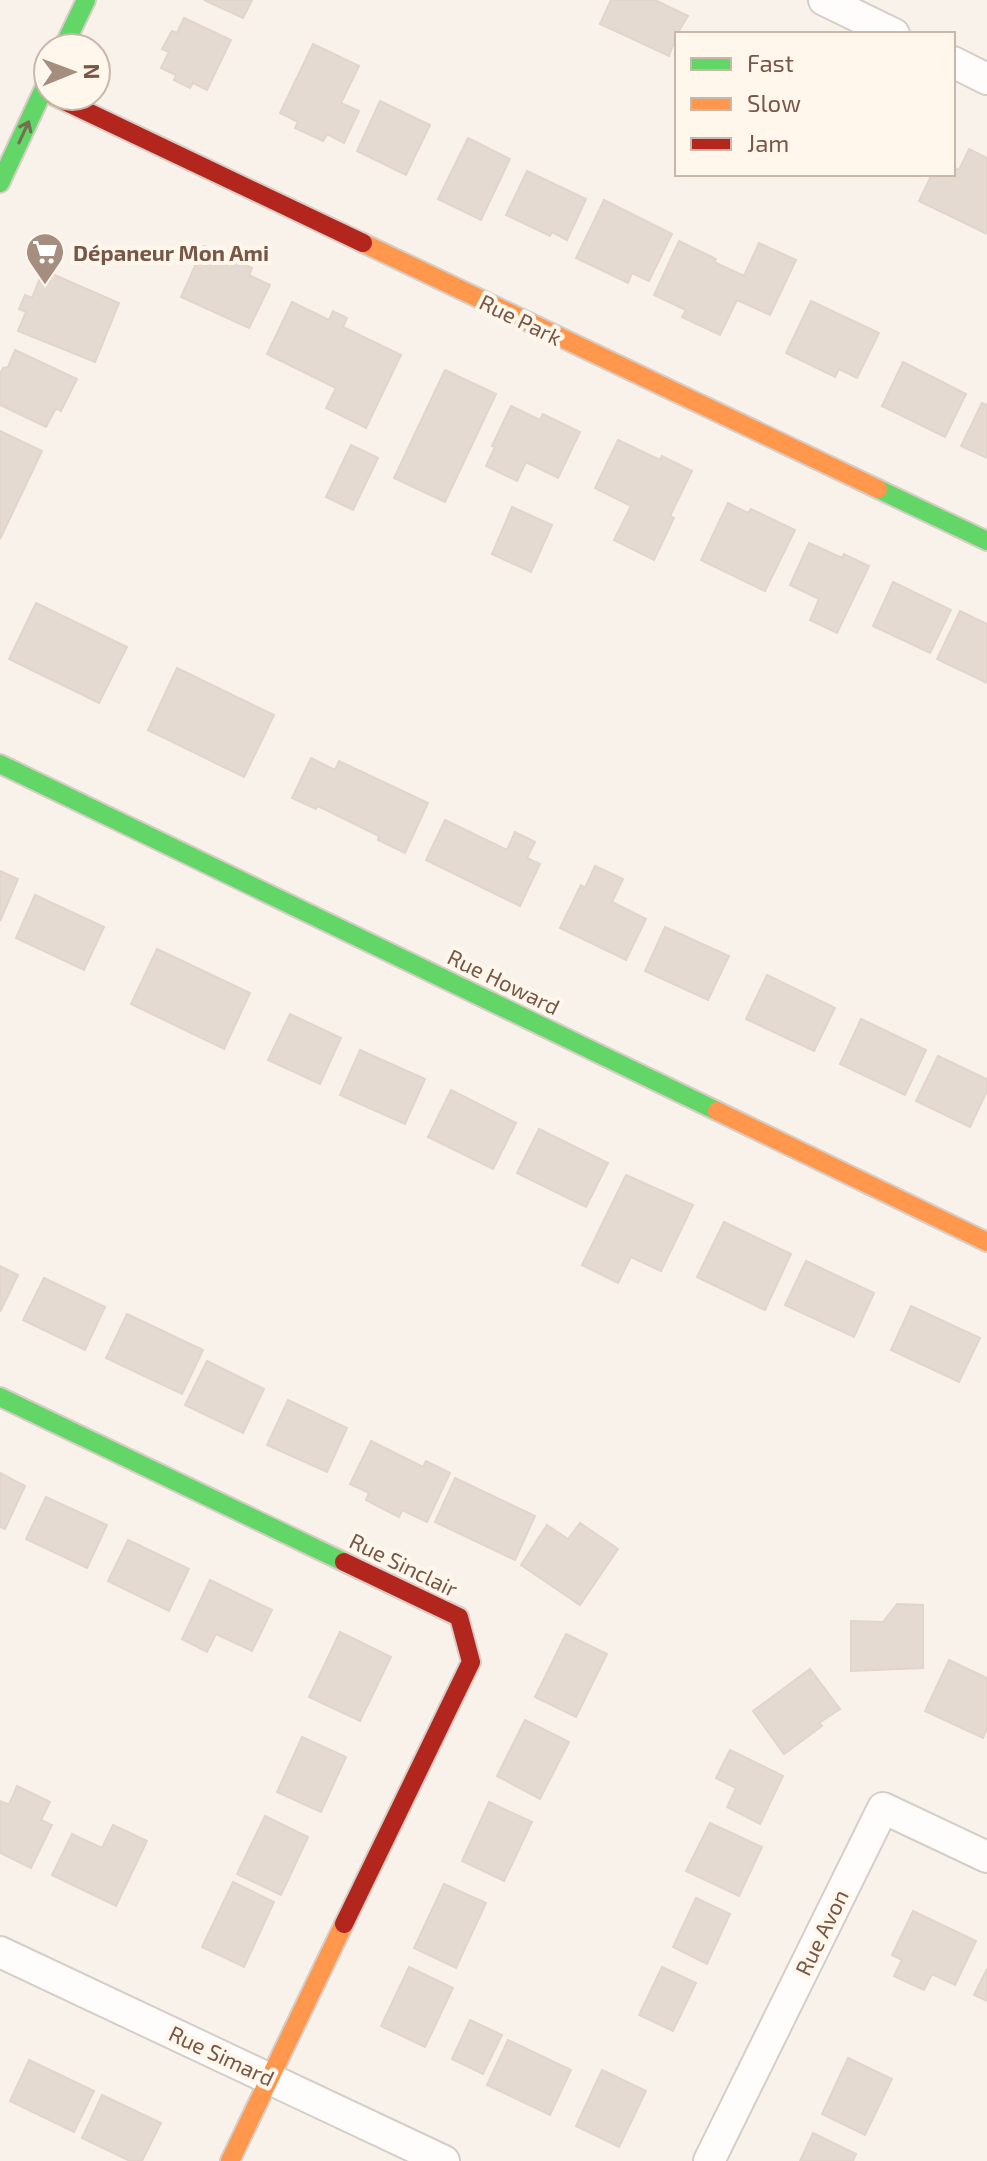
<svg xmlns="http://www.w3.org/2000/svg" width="987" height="2161" font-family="'Exo 2',sans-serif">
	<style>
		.building { fill: #e5dad1; stroke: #e1d5cc; stroke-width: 2 }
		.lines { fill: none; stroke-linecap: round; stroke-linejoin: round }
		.street-casing { stroke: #d6cdc6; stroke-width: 34 }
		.fast-casing { stroke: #d7cdc6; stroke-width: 22 }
		.slow-casing { stroke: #d7cdc6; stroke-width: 22 }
		.jam-casing { stroke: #d7cdc6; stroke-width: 22 }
		.street { stroke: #fefdfc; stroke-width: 30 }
		.fast { stroke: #63d668; stroke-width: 18 }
		.slow { stroke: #ff974d; stroke-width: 18 }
		.jam { stroke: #b3261e; stroke-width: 18 }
		.oneway { stroke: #75704e }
		.labels { text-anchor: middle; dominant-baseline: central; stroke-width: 8; stroke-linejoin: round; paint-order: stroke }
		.poi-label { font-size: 22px; font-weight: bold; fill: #795747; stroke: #fff7ec; text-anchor: start }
		.street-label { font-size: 22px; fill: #795747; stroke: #fff7ec }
	</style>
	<rect width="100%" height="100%" fill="#f8f2ea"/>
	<!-- building -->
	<path class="building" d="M204 0H252L243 18Z
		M611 0H655L688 16 677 34 669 56 600 24Z
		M184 18 231 40 207 90 193 83 190 88 174 80 176 75 161 68 169 52 162 49 172 31 177 33Z
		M313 44 359 66 341 103 359 111 344 143 327 134 323 141 295 128 298 122 280 113Z
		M380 101 430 125 406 175 357 151Z
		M468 138 510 159 481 220 438 199Z
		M969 149 987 158V234L919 201 932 174H953V167L959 170Z
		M527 171 586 199 567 240 552 232 550 236 506 215Z
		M604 200 672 234 649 281 632 273 628 283 576 258Z
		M679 241 716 259 714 262 744 276 759 243 796 260 770 315 737 300 720 335 682 317 686 310 654 295Z
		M204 246 252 268 249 275 270 285 249 328 181 297Z
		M43 270 119 303 95 362 18 331 26 312 19 309 25 295 32 298Z
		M811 301 879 333 857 378 839 369 835 377 786 353Z
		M292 302 329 320 333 311 347 318 343 327 401 355 366 428 326 408 336 388 267 354Z
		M15 350 77 379 61 411 56 408 46 427 0 405V374L3 368 8 367Z
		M903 362 966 394 945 437 882 406Z
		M445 370 496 394 445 502 394 478Z
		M982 403 987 405V458L961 446Z
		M511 406 540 420 543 414 580 432 558 478 526 462 517 481 486 466 495 447 492 446Z
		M0 431 42 451 0 539Z
		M618 440 660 460 662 456 692 471 670 516 674 518 654 560 614 540 631 506 595 488Z
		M351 445 378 458 353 510 326 497Z
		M728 503 748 513 751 509 795 530 765 591 701 560Z
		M512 507 552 525 531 572 492 554Z
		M809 543 842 558 844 554 869 566 837 633 810 620 819 599 790 585Z
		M893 582 951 610 930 653 873 626Z
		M36 603 127 647 99 703 9 659Z
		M960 611 987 624V683L937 659Z
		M177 668 274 715 244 777 148 730Z
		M311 758 335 770 339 761 428 803 405 853 378 840 379 836 318 806 316 809 292 798Z
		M445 820 507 850 515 832 535 842 527 858 540 864 520 906 426 860Z
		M595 866 623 879 612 902 646 919 626 960 560 928 581 885 585 888Z
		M0 871 18 879 0 921Z
		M35 895 104 927 84 970 16 938Z
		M665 927 729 956 708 1000 645 971Z
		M157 949 250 993 224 1049 131 1004Z
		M767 975 835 1008 814 1051 746 1019Z
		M290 1014 341 1038 320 1084 268 1060Z
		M861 1019 926 1050 905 1095 840 1064Z
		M360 1050 425 1079 405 1124 340 1095Z
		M938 1056 987 1079V1091L970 1127 916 1101Z
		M451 1090 516 1123 493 1169 428 1137Z
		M539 1129 608 1163 586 1207 517 1173Z
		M626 1175 693 1205 661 1271 631 1257 618 1283 582 1265Z
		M724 1222 791 1254 765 1310 697 1277Z
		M806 1261 874 1293 854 1337 785 1305Z
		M0 1266 18 1275 0 1312Z
		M44 1278 105 1307 85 1350 23 1320Z
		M911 1306 980 1338 959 1382 891 1350Z
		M127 1314 203 1350 182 1394 106 1358Z
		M207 1361 264 1389 243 1433 185 1405Z
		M288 1400 347 1428 327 1472 267 1445Z
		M371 1441 423 1467 426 1461 450 1473 427 1522 402 1510 399 1517 366 1500 369 1493 350 1484Z
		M0 1473 25 1486 5 1529 0 1527Z
		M455 1478 535 1516 515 1560 435 1522Z
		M46 1497 107 1525 87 1568 26 1539Z
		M580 1523 618 1549 580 1605 521 1565 547 1525 568 1539Z
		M128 1540 189 1569 169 1611 108 1581Z
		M210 1580 272 1610 252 1651 216 1634 207 1652 182 1639Z
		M897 1604 923 1605V1668L851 1671V1621L883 1622Z
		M340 1632 391 1657 360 1721 309 1697Z
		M566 1634 607 1654 576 1717 535 1697Z
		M949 1660 987 1678V1729L983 1738 925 1711Z
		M810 1669 840 1709 819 1723 822 1726 784 1754 753 1711Z
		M525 1720 569 1742 540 1799 497 1776Z
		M302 1737 346 1757 321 1812 277 1792Z
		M730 1750 783 1776 760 1824 727 1807 736 1788 716 1778Z
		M17 1786 50 1802 41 1820 52 1825 31 1868 0 1853V1801L9 1805Z
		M489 1802 532 1822 504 1881 462 1861Z
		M265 1816 308 1837 281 1895 237 1874Z
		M710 1823 762 1847 739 1896 686 1871Z
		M113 1825 147 1841 116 1906 52 1875 72 1834 102 1848Z
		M233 1882 274 1902 244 1967 202 1947Z
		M444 1884 486 1903 456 1968 414 1948Z
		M696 1898 730 1914 707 1964 673 1947Z
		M913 1911 976 1941 955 1985 932 1974 924 1990 894 1976 902 1960 892 1955Z
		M409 1967 453 1988 425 2047 381 2026Z
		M662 1967 696 1983 673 2031 639 2015Z
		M987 1969V2001L974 1995Z
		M470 2020 502 2035 483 2074 452 2059Z
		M508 2040 571 2070 550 2115 487 2085Z
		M848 2058 892 2079 865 2135 822 2114Z
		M29 2060 94 2091 74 2132 10 2101Z
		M602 2070 646 2091 619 2147 576 2126Z
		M102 2095 161 2123 142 2161H130L82 2138Z
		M813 2133 856 2154 853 2161H800Z"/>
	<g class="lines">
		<!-- street casing -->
		<g class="street-casing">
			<path id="street" d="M824 0 894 34
				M953 62 987 79
				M0 1952 444 2161
				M709 2161 883 1808 987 1857"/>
		</g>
		<!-- fast casing -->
		<g class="fast-casing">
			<path id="fast" d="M63 48 86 0
				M0 183 48 80
				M878 489 987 541
				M0 764 717 1111
				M0 1397 344 1562"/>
		</g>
		<!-- slow casing -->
		<g class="slow-casing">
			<path id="slow" d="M363 243 878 489
				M717 1111 987 1242
				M230 2161 344 1924"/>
		</g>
		<!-- jam casing -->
		<g class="jam-casing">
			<path id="jam" d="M54 96 363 243
				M344 1562 459 1617 471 1662 344 1924"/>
		</g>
		<!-- street -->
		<use href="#street" class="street"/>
		<!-- fast -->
		<use href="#fast" class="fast"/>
		<!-- slow -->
		<use href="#slow" class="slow"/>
		<!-- jam -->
		<use href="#jam" class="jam"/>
	</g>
	<!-- one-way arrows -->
	<defs><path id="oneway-shaft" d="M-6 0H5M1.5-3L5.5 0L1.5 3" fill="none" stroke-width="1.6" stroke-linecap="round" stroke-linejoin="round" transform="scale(2)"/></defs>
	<use class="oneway" href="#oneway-shaft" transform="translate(24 132) rotate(-65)"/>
	<!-- icons -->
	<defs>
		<g id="supermarket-pin" transform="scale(2)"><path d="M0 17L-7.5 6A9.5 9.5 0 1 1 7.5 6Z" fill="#a58d80" stroke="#fff7ec"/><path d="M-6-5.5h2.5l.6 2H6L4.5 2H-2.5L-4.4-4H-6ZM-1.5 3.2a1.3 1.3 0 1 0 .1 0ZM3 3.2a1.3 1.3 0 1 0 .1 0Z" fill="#fff"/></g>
	</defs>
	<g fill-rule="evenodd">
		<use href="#supermarket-pin" x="45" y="252"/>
	</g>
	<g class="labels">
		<!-- poi labels -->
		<g class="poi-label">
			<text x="73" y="252">Dépaneur Mon Ami</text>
		</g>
		<!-- street labels -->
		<g class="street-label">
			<text transform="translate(521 319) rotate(26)">Rue Park</text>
			<text transform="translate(504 981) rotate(26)">Rue Howard</text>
			<text transform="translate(404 1564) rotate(26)">Rue Sinclair</text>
			<text transform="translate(821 1932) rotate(-64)">Rue Avon</text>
			<text transform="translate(222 2055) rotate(25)">Rue Simard</text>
		</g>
	</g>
	<!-- legend -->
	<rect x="675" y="32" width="280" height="144" fill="#fff7ec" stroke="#c9b7aa" stroke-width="2"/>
	<rect x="691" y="58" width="40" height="12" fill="#63d668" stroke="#c9b7aa" stroke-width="2"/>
	<text x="747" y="72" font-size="24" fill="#795747">Fast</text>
	<rect x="691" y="98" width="40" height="12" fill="#ff974d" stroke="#c9b7aa" stroke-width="2"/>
	<text x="747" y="112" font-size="24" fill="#795747">Slow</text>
	<rect x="691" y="138" width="40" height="12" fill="#b3261e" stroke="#c9b7aa" stroke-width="2"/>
	<text x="747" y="152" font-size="24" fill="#795747">Jam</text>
	<!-- north arrow -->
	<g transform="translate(72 72) rotate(89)"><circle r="38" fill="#fff7ec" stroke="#c9b7aa" stroke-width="2"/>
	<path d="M0-6L14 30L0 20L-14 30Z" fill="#a58d80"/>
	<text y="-12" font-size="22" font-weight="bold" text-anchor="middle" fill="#795747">N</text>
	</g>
</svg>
